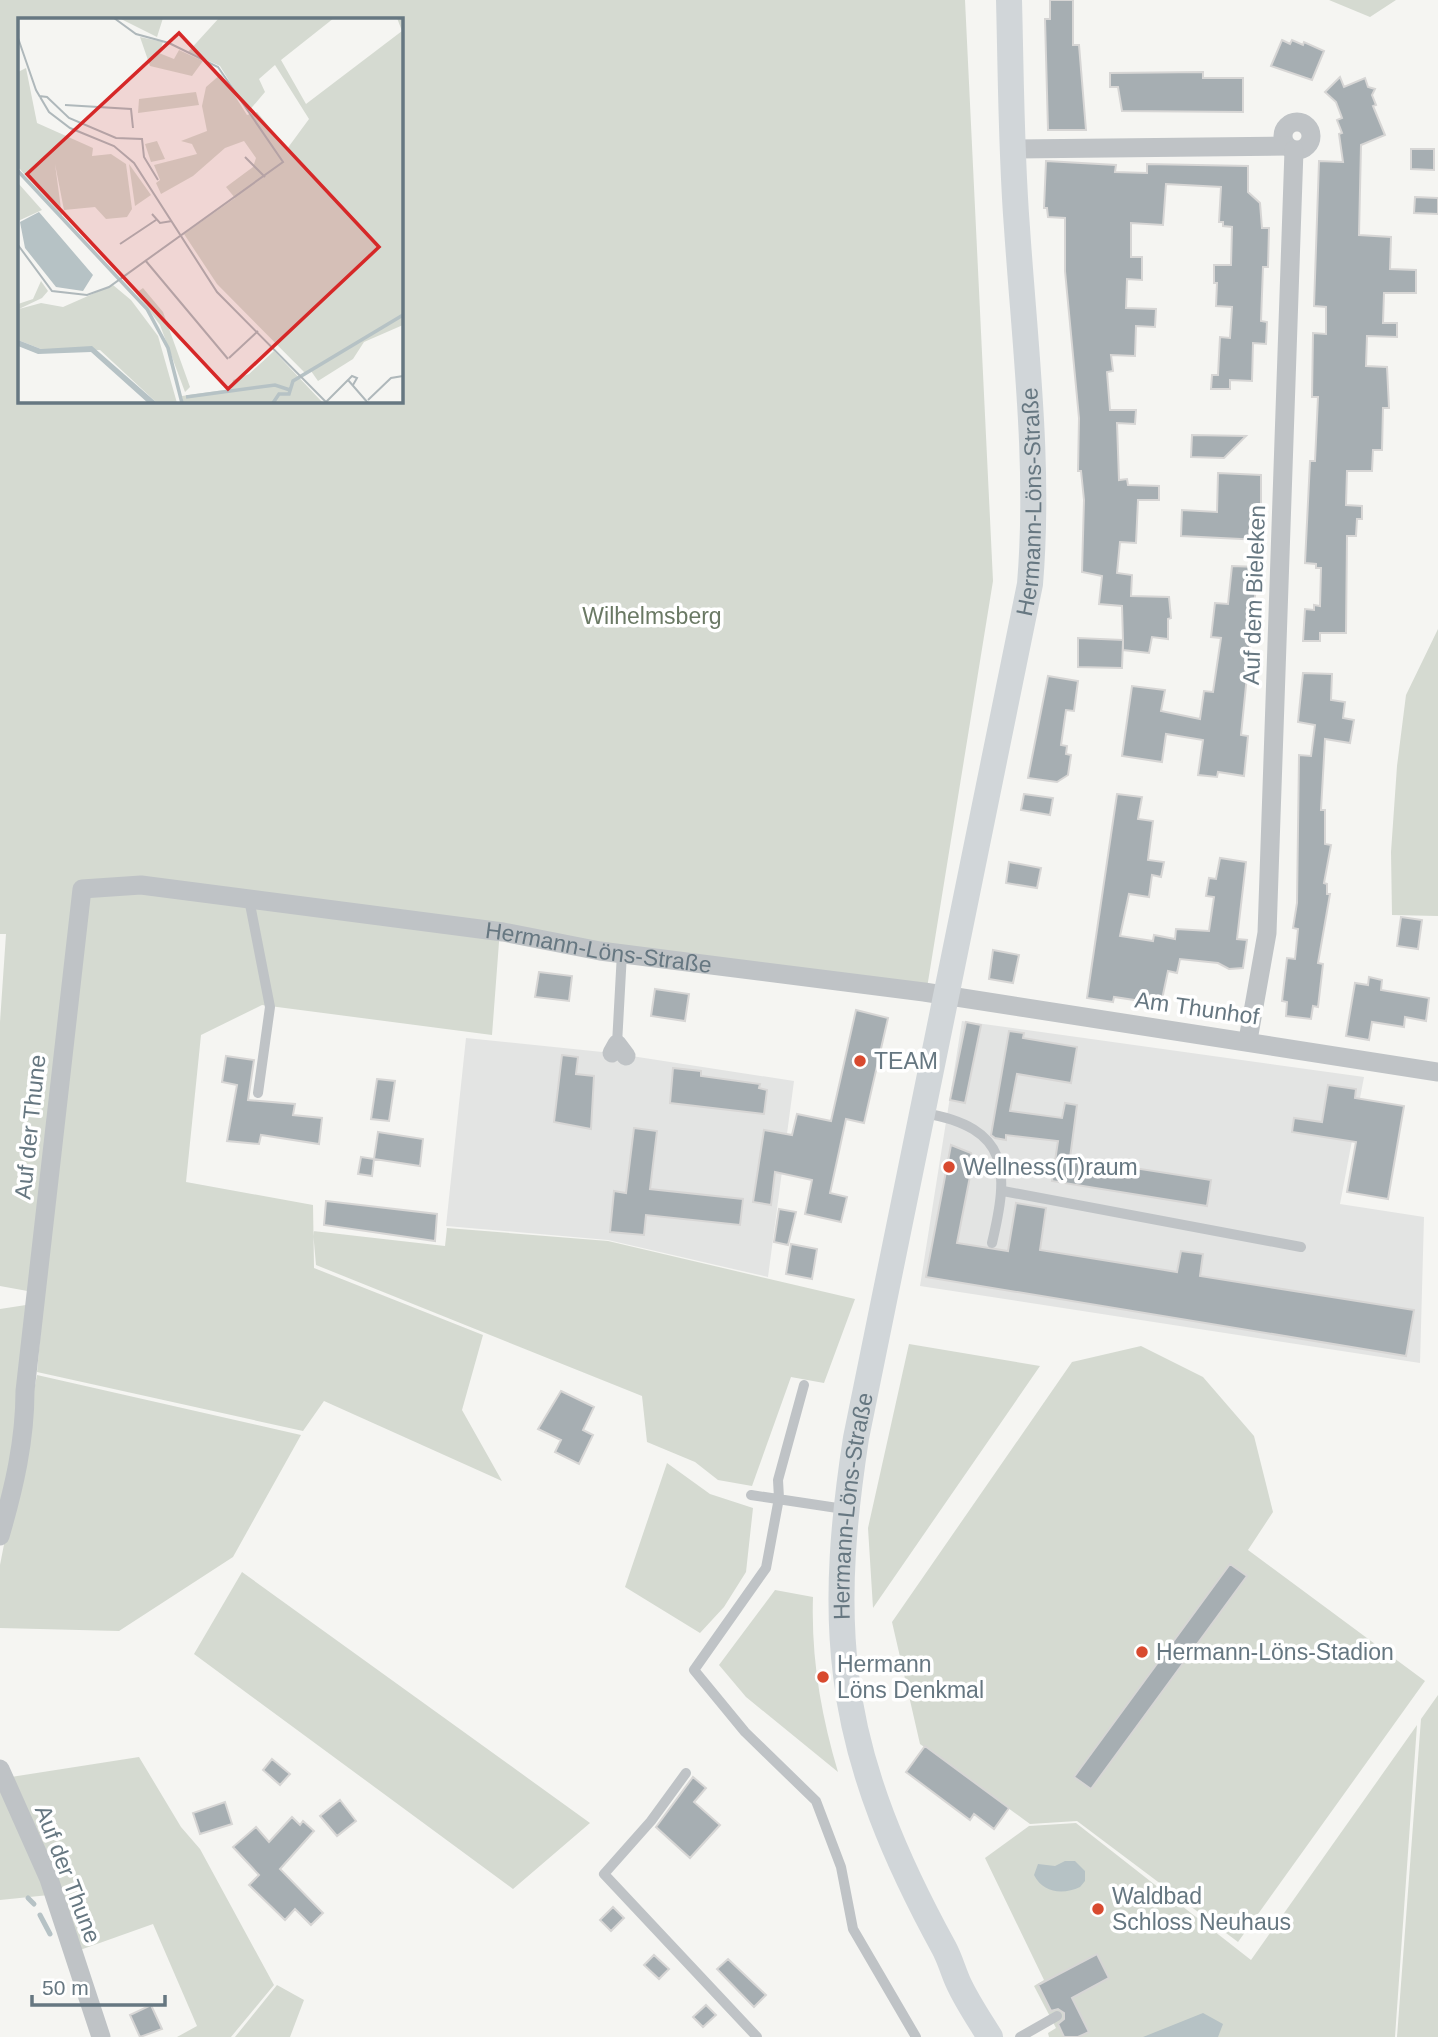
<svg xmlns="http://www.w3.org/2000/svg" width="1438" height="2037" font-family="Helvetica,sans-serif">
	<style>
		.built { fill: #e3e4e3 }
		.green { fill: #d5dad1; fill-rule: evenodd }
		.water { fill: #b6c2c5 }
		.lines { fill: none; stroke-linecap: round; stroke-linejoin: round }
		.stream { stroke: #b6c2c5; stroke-width: 5 }
		.building { fill: #a6aeb2; stroke: #d7d6d5; stroke-width: 2 }
		.lane { stroke: #bfc3c6; stroke-width: 10 }
		.street { stroke: #bfc3c6; stroke-width: 19 }
		.secondary { stroke: #d1d6d9; stroke-width: 26 }
		.poi-dot { fill: #d84a2f; stroke: #fff; stroke-width: 2.5 }
		.labels { text-anchor: middle; dominant-baseline: central; stroke-width: 7; stroke-linejoin: round; paint-order: stroke }
		.street-label { font-size: 23px; fill: #667781; stroke: #fff }
		.park-label { font-size: 23px; fill: #6a7964; stroke: #fff }
		.poi-label { font-size: 23px; fill: #667781; stroke: #fff; text-anchor: start }
		.inset-river { fill: none; stroke: #b6c2c5; stroke-width: 3.5 }
		.inset-road { fill: none; stroke: #afb8bb; stroke-width: 2 }
		.view { fill: #d62828; fill-opacity: 0.15; stroke: #d62828; stroke-width: 3.5 }
		.inset-edge { fill: none; stroke: #667781; stroke-width: 3.5 }
	</style>
	<rect width="100%" height="100%" fill="#f5f5f2"/>
	<!-- built -->
	<path class="built" d="M962 1021 1364 1077 1340 1204 1424 1217 1420 1363 920 1286Z
		M466 1038 612 1053 794 1081 768 1277 608 1240 446 1226Z"/>
	<!-- green -->
	<path class="green" d="M0 0H965L993 581 927 988 500 929 492 1035 262 1005 201 1035 186 1182 313 1205 314 1268 483 1335 462 1410 502 1481 324 1401 303 1431 37 1372 44 1294 0 1286V1022L6 934H0ZM19 19H401V401H19Z
		M1329 0H1396L1370 17Z
		M1438 629V916L1392 915 1391 852 1397 766 1406 695Z
		M447 1228 608 1241 855 1299 824 1383 791 1377 752 1486 718 1480 695 1462 647 1442 642 1396 316 1265 313 1231 445 1246Z
		M26 1305C19 1373 17 1442 0 1507V1309Z
		M909 1344 1040 1366 873 1608 868 1528Z
		M1141 1346 1203 1377 1254 1436 1273 1512 1248 1550 1425 1681 1238 1942 1077 1821 1030 1824 920 1744 892 1622 1072 1362Z
		M37 1375 301 1435 233 1557 119 1631 0 1628V1565Z
		M667 1463 710 1494 753 1508 746 1572 724 1607 700 1633 625 1587Z
		M242 1572 590 1823 513 1889 194 1654Z
		M775 1590 813 1597C811 1658 821 1714 838 1772L746 1697 719 1665Z
		M1438 1695V2037H1397L1421 1719Z
		M1417 1725 1395 2037H1049L1048 2033 1056 2028 1034 1986 1044 1980 985 1858 1029 1826 1076 1823 1251 1960Z
		M139 1757 181 1827 200 1849 274 1985 231 2037H177L197 2026 153 1924 80 1950 11 1777Z
		M0 1788 49 1895 0 1900Z
		M277 1985 304 2000 290 2037H235Z"/>
	<!-- water -->
	<path class="water" d="M1065 1861H1075L1085 1871V1881L1080 1887C1063 1895 1043 1893 1034 1875L1038 1864 1055 1866Z
		M1203 2013 1223 2024 1218 2037H1143Z"/>
	<g class="lines">
		<!-- stream -->
		<path class="stream" d="M28 1898 34 1904
			M40 1915 50 1934"/>
	</g>
	<!-- building -->
	<path class="building" d="M1050 0H1073V45H1079L1086 130H1048L1045 19H1050Z
		M1282 40 1290 44 1292 40 1303 45 1304 42 1324 51 1312 80 1271 66Z
		M1203 72V78H1243V112L1122 111 1118 87H1110V73Z
		M1340 77 1344 87 1365 78 1368 87 1375 89 1372 95 1376 105 1373 106 1385 135 1361 145 1359 235 1391 237 1390 269 1416 270V293H1384L1383 323H1397V337L1367 336 1366 366 1387 367 1389 408H1383L1382 450H1373L1372 471H1347L1346 505 1362 506V519H1357L1356 536H1347L1346 633H1320V641H1303L1305 609 1314 610V605L1320 606 1321 568H1316V564L1305 563 1310 461H1315L1318 397H1312L1313 333 1326 334V307L1314 306 1319 161 1343 162 1339 134 1342 133 1337 120 1342 118 1336 102 1325 92Z
		M1411 149H1434V170L1411 169Z
		M1046 161 1116 165 1115 172 1147 173V164L1248 166V192L1260 203 1262 228H1269L1268 267H1263L1261 321 1267 322 1266 344 1253 343 1252 381 1230 380V389H1211L1212 375H1218L1220 337 1230 338 1232 307 1216 306 1217 283H1214V265H1231L1232 227 1223 226V222H1219L1221 187 1166 184 1163 225 1131 223V257H1142V280L1127 279 1126 308 1156 309 1155 327 1136 326 1135 356 1111 355 1113 371 1107 372 1110 410H1136L1135 424 1117 423 1119 480 1127 479 1128 485 1159 486V500H1138L1136 543 1120 542 1117 573 1132 575 1131 596 1169 597 1171 618 1168 619V639L1152 637 1149 653 1123 650V641L1122 668 1078 667V638L1123 640 1122 606 1099 604 1102 576 1082 572 1084 500 1081 471H1078L1079 418 1065 271V218L1048 217 1047 208H1044Z
		M1415 197 1438 198V214L1414 213Z
		M1192 435 1246 436 1224 458 1191 457Z
		M1218 473 1261 475V540L1181 536 1182 510 1217 512Z
		M1232 566 1258 567 1241 735 1248 736 1244 776 1218 772 1217 777 1198 775 1203 740 1166 734 1162 762 1122 756 1132 686 1165 690 1161 711 1200 719 1204 691 1213 692 1221 638 1211 637 1215 603 1228 604Z
		M1303 673 1332 674 1331 700 1345 702 1343 718 1354 720 1350 743 1325 739 1321 810H1325V844L1331 845 1324 883 1327 884V894H1330L1318 963 1323 964 1318 1007 1313 1006 1311 1019 1286 1016 1287 1002 1282 1001 1287 958 1295 959 1298 929 1293 928 1297 903 1299 755 1311 756 1315 725 1298 722Z
		M1048 676 1078 681 1074 711 1066 710 1061 745 1067 746 1066 754 1071 755 1068 775 1057 782 1028 778Z
		M1024 794 1053 798 1050 815 1021 810Z
		M1117 794 1142 797 1138 819 1153 821 1148 860 1164 862 1161 877 1152 875 1149 897 1129 894 1120 936 1153 941 1154 935 1175 939 1176 929 1209 931 1214 897 1206 896 1209 878 1216 879 1220 858 1246 862 1237 939 1247 940 1243 968 1229 969 1218 963 1180 959 1177 973 1168 971 1161 1004 1114 997 1113 1002 1087 998Z
		M1009 862 1041 868 1037 888 1006 883Z
		M1401 917 1422 920 1418 949 1397 946Z
		M993 950 1019 955 1013 983 989 979Z
		M539 972 572 976 569 1001 535 997Z
		M1369 977 1382 980 1381 990 1429 998 1426 1021 1405 1017 1404 1027 1372 1022 1369 1040 1346 1036 1355 983 1368 985Z
		M655 989 689 994 685 1021 651 1016Z
		M856 1010 888 1018 864 1123 846 1119 830 1193 847 1197 841 1222 805 1214 812 1180 775 1172 771 1205 753 1202 764 1130 792 1135 797 1114 831 1121Z
		M966 1022 981 1025 965 1103 950 1100Z
		M1009 1031 1024 1033 1023 1038 1077 1047 1071 1083 1017 1074 1010 1111 1062 1118 1065 1103 1077 1105 1070 1158 1211 1180 1207 1206 1052 1181 1058 1141 1006 1135V1140L995 1138 991 1135Z
		M562 1055 578 1057 576 1074 594 1076 591 1129 554 1122Z
		M226 1056 254 1060 248 1100 295 1104 293 1115 322 1118 319 1144 261 1135 259 1144 227 1141 237 1085 222 1082Z
		M673 1068 701 1071V1076L760 1084 759 1088 767 1090 764 1114 670 1103Z
		M377 1079 395 1081 389 1121 371 1119Z
		M1328 1085 1356 1089 1355 1098 1404 1106 1388 1199 1347 1192 1356 1142 1292 1132 1294 1118 1322 1122Z
		M634 1128 657 1131 650 1189 743 1199 740 1225 646 1215 644 1235 610 1232 614 1191 626 1193Z
		M378 1132 423 1139 420 1166 374 1159Z
		M951 1145 971 1153 973 1161 957 1243 1008 1251 1016 1203 1046 1208 1040 1250 1177 1272 1181 1251 1203 1254 1200 1276 1414 1310 1406 1356 926 1277Z
		M361 1157 374 1159 372 1176 358 1174Z
		M326 1201 437 1214 435 1241 324 1225Z
		M779 1209 796 1212 788 1245 774 1242Z
		M791 1244 817 1249 812 1279 786 1274Z
		M561 1391 594 1407 583 1430 593 1435 579 1464 555 1452 561 1440 538 1429Z
		M1230 1564 1247 1576 1091 1789 1074 1777Z
		M925 1746 1009 1808 994 1829 974 1814 970 1820 906 1772Z
		M272 1759 290 1774 280 1785 263 1770Z
		M693 1777 706 1788 694 1802 720 1825 690 1858 656 1827Z
		M340 1800 356 1821 337 1836 320 1816Z
		M225 1802 232 1824 200 1834 193 1813Z
		M292 1817 300 1825 303 1821 314 1831 280 1869 323 1913 311 1925 295 1909 285 1920 249 1885 259 1875 233 1847 256 1827 269 1842Z
		M613 1907 624 1918 611 1931 600 1920Z
		M1097 1954 1109 1978 1072 1998 1089 2032 1078 2037H1064L1058 2024 1064 2019V2013L1058 2009 1051 2011 1038 1985Z
		M654 1955 669 1969 659 1979 644 1965Z
		M728 1959 766 1995 754 2007 717 1969Z
		M151 2005 162 2029 140 2037 130 2015Z
		M706 2005 716 2015 703 2027 693 2017Z"/>
	<g class="lines">
		<!-- lane -->
		<path class="lane" d="M249 899 270 1007 258 1093
			M617 1044 622 953
			M924 1113C1011 1128 1009 1171 992 1243
			M1003 1191 1301 1247
			M804 1385 778 1480 779 1498 766 1568 694 1670 745 1732 816 1801 841 1867 853 1929 916 2037
			M751 1495 844 1509
			M686 1773 651 1821 604 1874 757 2037
			M1020 2037 1057 2016"/>
		<!-- street -->
		<g class="street">
			<circle cx="1297" cy="136" r="14"/>
			<path d="M1012 149 1287 146"/>
			<path d="M1248 1040 1267 933 1294 150"/>
			<path d="M612 1053 617 1044 626 1056"/>
			<path id="s1" d="M0 1536C14 1488 25 1441 25 1391L82 889 141 885 503 932 600 951 924 992 1438 1072"/>
			<path d="M0 1769 49 1879 101 2037"/>
		</g>
		<!-- secondary -->
		<path class="secondary" id="s2" d="M990 2037C979 2019 967 2002 958 1982 953 1971 950 1959 944 1948 898 1864 857 1772 846 1675 836 1596 844 1516 856 1438L1030 584C1040 465 1025 347 1017 228 1011 152 1011 76 1009 0"/>
	</g>
	<!-- markers -->
	<g class="poi-dot">
		<circle cx="860" cy="1061" r="7"/>
		<circle cx="949" cy="1167" r="7"/>
		<circle cx="1142" cy="1652" r="7"/>
		<circle cx="823" cy="1677" r="7"/>
		<circle cx="1098" cy="1909" r="7"/>
	</g>
	<g class="labels">
		<!-- street labels -->
		<g class="street-label">
			<text stroke="none"><textPath href="#s2" startOffset="1584">Hermann-Löns-Straße</textPath></text>
			<text transform="translate(1254 595) rotate(-88)">Auf dem Bieleken</text>
			<text stroke="none"><textPath href="#s1" startOffset="1174">Hermann-Löns-Straße</textPath></text>
			<text transform="translate(1197 1008) rotate(8)">Am Thunhof</text>
			<text transform="translate(30 1127) rotate(-84)">Auf der Thune</text>
			<text stroke="none"><textPath href="#s2" startOffset="562">Hermann-Löns-Straße</textPath></text>
			<text transform="translate(68 1874) rotate(69)">Auf der Thune</text>
		</g>
		<!-- park labels -->
		<g class="park-label">
			<text x="652" y="616">Wilhelmsberg</text>
		</g>
		<!-- poi labels -->
		<g class="poi-label">
			<text x="874" y="1061">TEAM</text>
			<text x="963" y="1167">Wellness(T)raum</text>
			<text x="1156" y="1652">Hermann-Löns-Stadion</text>
			<text x="837" y="1664">Hermann<tspan x="837" dy="26">Löns Denkmal</tspan></text>
			<text x="1112" y="1896">Waldbad<tspan x="1112" dy="26">Schloss Neuhaus</tspan></text>
		</g>
	</g>
	<!-- overview -->
	<g transform="translate(18 18)">
		<rect width="385" height="385" fill="#f5f5f2"/>
		<path d="M101 0H145L139 19ZM201 0H316L263 42 288 86 384 13 379 0H385V307L346 324 335 341 300 363 293 353 288 356 199 266 166 216 217 180 208 169 235 149 238 140 226 123 207 130 175 158 143 176 138 165 142 162 136 147 179 136 174 126 163 123 189 113 184 88 188 69 203 56 229 97 239 94 269 131 291 101 257 47 241 61 247 74 230 94 202 48 170 34ZM122 19 145 24 141 35 156 41 161 32 185 43 174 58 132 48ZM8 50 19 105 75 130 74 138 93 136 108 146 114 191 109 199 88 201 77 189 46 192 37 146 44 198 0 149V54ZM178 74 181 87 120 95 121 81ZM139 123 147 141 133 144 127 126ZM111 146 133 177 117 188ZM0 165 24 192 0 203ZM23 263 30 273 24 280 1 291 23 285 45 289 95 267 113 282 140 318 159 385H139L82 332 23 331 0 322V286L15 281ZM125 270 145 294 172 369 167 374 142 307 118 275ZM256 333 305 385H165L164 378 213 371 215 362 231 356Z" fill="#d5dad1"/>
		<path d="M21 194 75 257 65 273 38 269 7 230 2 204ZM0 322 23 331 74 328 139 385H130L73 334 20 336 0 328Z" fill="#b6c2c5"/>
		<path class="inset-river" d="M0 153 129 291 150 330 164 385M168 379 257 367 272 372M255 385 261 376H271L275 363 385 297"/>
		<path class="inset-road" d="M0 20 18 72 31 94 52 110 96 128 116 145 199 274 309 385M21 78 29 79 51 100 98 120 124 121 126 139 140 162M47 87 113 91 115 110M227 139 247 159M134 196 142 205 154 203M102 226 138 202M0 227 34 273 69 277 91 269 265 144 200 49 151 25 118 16 96 0M127 242 210 341M211 340 240 313M335 367 339 360 334 358 330 362 350 385M350 382 373 360 385 358M308 384 330 362"/>
		<path class="view" d="M161 15 361 229 210 371 9 156Z"/>
		<rect width="385" height="385" class="inset-edge"/>
	</g>
	<!-- scale -->
	<path d="M32 1995v10h133v-10" fill="none" stroke="#667781" stroke-width="3.5"/>
	<text x="42" y="1995" font-size="21" fill="#667781" stroke="#ffffff" stroke-width="5" paint-order="stroke">50 m</text>
</svg>
